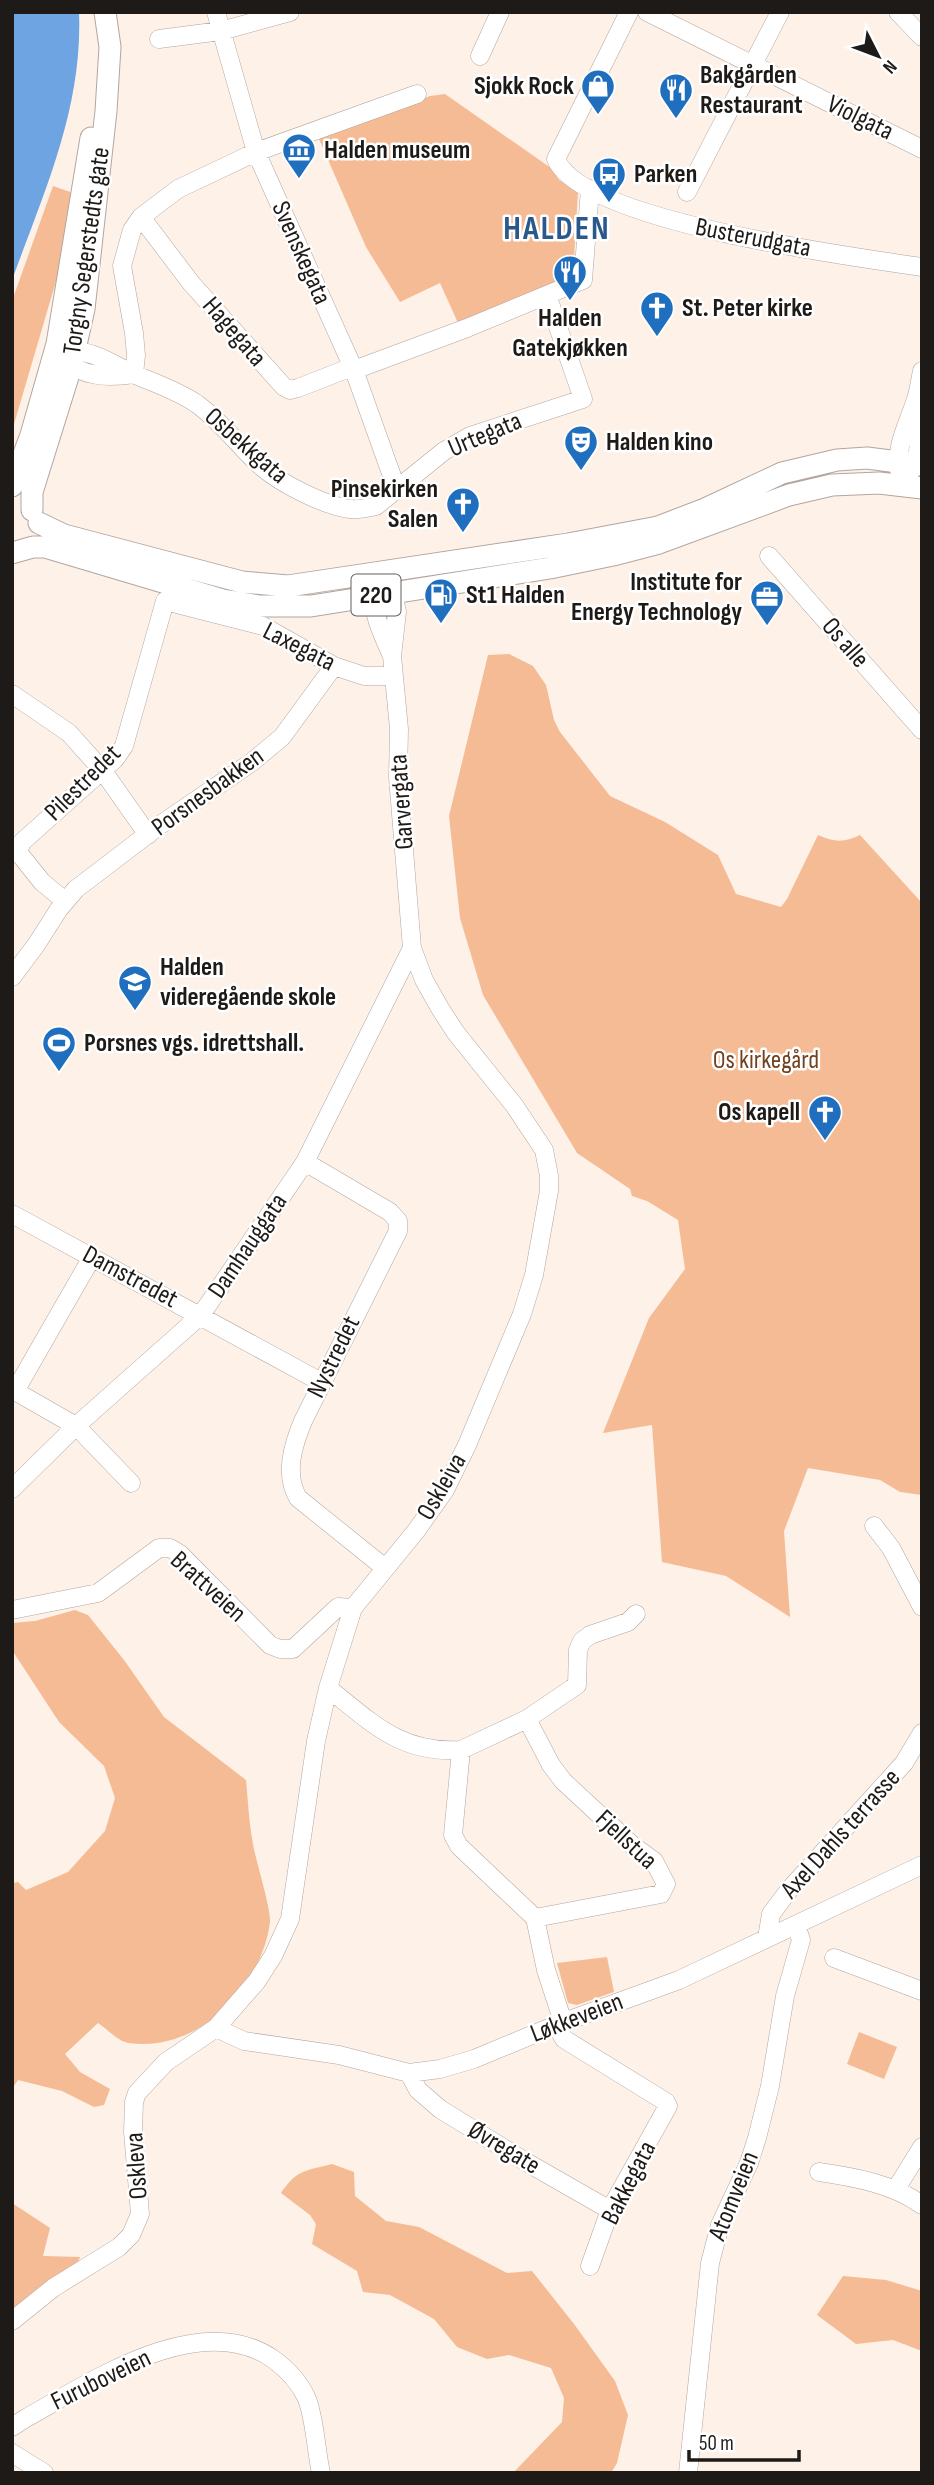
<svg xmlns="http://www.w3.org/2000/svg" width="934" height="2485" font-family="'Sofia Sans Condensed',sans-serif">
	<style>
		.green { fill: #f5bb94 }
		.water { fill: #6ea4e2 }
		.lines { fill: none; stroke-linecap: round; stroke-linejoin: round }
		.minor-casing { stroke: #b2a69f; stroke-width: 19 }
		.major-casing { stroke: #b2a69f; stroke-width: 23 }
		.minor { stroke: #fff; stroke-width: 18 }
		.major { stroke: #fff; stroke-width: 21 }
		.labels { text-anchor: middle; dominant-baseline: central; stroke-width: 5; stroke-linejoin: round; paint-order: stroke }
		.shield { fill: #fff; stroke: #625f5d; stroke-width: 2 }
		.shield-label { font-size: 24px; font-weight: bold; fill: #1e1a17 }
		.poi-label { font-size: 26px; font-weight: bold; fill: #1e1a17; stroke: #fff; text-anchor: start }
		.street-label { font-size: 26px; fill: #1e1a17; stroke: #fff }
		.park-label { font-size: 26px; fill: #73431f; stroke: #fff }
		.district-label { font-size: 33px; font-weight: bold; letter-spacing: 2px; fill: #28588c; stroke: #fff }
	</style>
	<rect width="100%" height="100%" fill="#fdf1e8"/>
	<!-- green -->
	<path class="green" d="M445 94 551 168 559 180 578 192 573 276 458 323 440 283 400 302 366 247 319 139 430 96Z
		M53 186 73 193 69 237 12 431V301Z
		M509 654 533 666 546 685 554 720 560 732 610 796 665 822 718 855 736 894 781 907 787 899 818 835C834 842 844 843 860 835L922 903V1495L900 1492 880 1480 808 1468 784 1531 790 1617 726 1576 662 1562 652 1425 603 1433 649 1318 685 1269 678 1220 647 1201 632 1196 630 1189 577 1153 483 995 460 918 449 816 488 655Z
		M75 1610 88 1615 124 1660 164 1717 246 1780C248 1801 249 1823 253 1844 256 1862 271 1908 270 1922 262 1987 198 2053 129 2043 119 2042 107 2029 98 2023L65 2054 80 2072 110 2089 104 2105 94 2107 62 2091 18 2080 12 2089V1883L18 1882 26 1890 68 1872 105 1831 115 1798 104 1766 59 1722 12 1650V1623L35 1621Z
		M607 1957 614 1992 577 2005 568 2003 557 1963Z
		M859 2032 897 2047 884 2079 847 2064Z
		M332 2164 354 2172 355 2196 386 2221 419 2227 507 2273 532 2271 574 2324 615 2381 628 2415 617 2463 611 2473H513L562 2422 564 2398 551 2368 509 2355 487 2359 457 2347 434 2319 390 2295 363 2292 357 2271 312 2244 316 2224 310 2215 281 2193C297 2169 306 2171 332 2164Z
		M12 2203 50 2228 43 2256 80 2257 78 2262 38 2288 12 2309Z
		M843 2276 886 2280 922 2291V2351L893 2340 856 2344 817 2315Z"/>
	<!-- water -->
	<path class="water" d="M12 12H79C83 108 44 192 12 280Z"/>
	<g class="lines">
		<!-- minor casing -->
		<g class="minor-casing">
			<path id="minor" d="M216 12 256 152 354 370 397 490
				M629 12 556 159C582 222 854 257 922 267
				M647 12 922 149
				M898 12 922 37
				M159 39 221 31 290 12
				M480 56 500 12
				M687 192 780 12
				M141 217 191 283 284 387 290 390 298 388 352 367
				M64 352C88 348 108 361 129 372 153 383 175 389 197 404 222 422 240 448 263 468 282 484 325 506 350 509 359 510 367 508 376 506L444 451 470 436 583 399 547 295
				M62 359C83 377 107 378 134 374
				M354 370 467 328 583 280 590 189
				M134 374 136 355 134 333 122 266 132 230 141 217 178 189 256 152 417 94
				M900 475C894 446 908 425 916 399 919 390 920 380 922 371
				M908 476C924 452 919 428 917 402
				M769 556 922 730
				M377 583C368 608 382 633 392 656
				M12 694 69 733 103 771 148 835
				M65 901 42 882 18 852 22 842 115 759 124 746 165 601 263 626 334 666 364 676H394
				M12 977 36 945 59 909 76 889 160 825 252 762 282 737 334 666
				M305 1162 390 1212 398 1221V1231L303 1421C293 1445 284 1474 298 1498L385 1568
				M12 1214 321 1382
				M92 1257 18 1386 20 1394 76 1426 131 1483
				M12 1489 76 1426 201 1315 305 1162 412 948
				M874 1526 891 1548 922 1607
				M12 1610 98 1593 159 1548H170L180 1554 270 1645 280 1649H293L338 1607 353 1608
				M328 1688C372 1723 401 1754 461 1750L453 1835 459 1846 535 1918 546 1970 563 2022
				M527 1719 577 1685 578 1650 582 1641 590 1635 628 1622 636 1614
				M461 1750 527 1719 551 1765 563 1781 632 1845 654 1861 666 1884 661 1894 535 1918
				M767 1938 771 1914 789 1890 904 1763 922 1733
				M834 1958 922 1991
				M556 2025 564 2039 666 2102 668 2106 610 2210 590 2266
				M216 2028 244 2041 339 2055 409 2073 440 2069 474 2059 556 2025 679 1980 922 1865
				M409 2073 418 2090 440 2109 526 2162 610 2210
				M819 2172C854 2177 893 2184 922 2205
				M896 2189 922 2147
				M12 2321 53 2288 119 2247 131 2235 140 2214 133 2132 134 2102 137 2093 166 2062 216 2028 257 1981 273 1956 290 1919 316 1741 328 1688 353 1608 416 1531 445 1490 467 1445 522 1314 534 1275 549 1191V1176L544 1150 514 1105 456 1033 441 1010 424 980 412 948 398 777 399 729 392 656 397 612 393 592 381 573
				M12 2427 26 2418C91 2382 200 2308 273 2359 287 2369 300 2383 307 2399 315 2420 316 2450 321 2473
				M12 2453 44 2473
				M688 2473 710 2263 720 2225 749 2163 757 2138 770 2086 785 1996 801 1940 796 1925"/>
		</g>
		<!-- major casing -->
		<g class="major-casing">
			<path id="major" d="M12 486 31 435 57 344 91 138
				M32 510V492L71 367 84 309 106 111 110 47 105 12
				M39 523 64 535 242 582 288 586 568 544 658 527 705 509 782 473 837 460 867 458 922 465
				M12 553 33 547H45L223 600 260 606H311L550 568 613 555 659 543 789 495 832 485 879 483 922 488"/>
		</g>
		<!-- minor -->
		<use href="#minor" class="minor"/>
		<!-- major -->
		<use href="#major" class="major"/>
	</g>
	<!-- icons -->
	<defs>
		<g id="shop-pin" transform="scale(1.75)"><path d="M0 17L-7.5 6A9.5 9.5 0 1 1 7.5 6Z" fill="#206fbe" stroke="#fff"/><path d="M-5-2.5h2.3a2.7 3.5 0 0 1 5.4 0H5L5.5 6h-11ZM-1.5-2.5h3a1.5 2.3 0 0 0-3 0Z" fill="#fff"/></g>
		<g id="restaurant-pin" transform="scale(1.75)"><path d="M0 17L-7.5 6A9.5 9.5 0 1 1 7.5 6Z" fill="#206fbe" stroke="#fff"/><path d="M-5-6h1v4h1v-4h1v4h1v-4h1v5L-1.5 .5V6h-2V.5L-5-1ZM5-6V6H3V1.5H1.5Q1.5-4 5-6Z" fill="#fff"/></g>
		<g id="museum-pin" transform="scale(1.75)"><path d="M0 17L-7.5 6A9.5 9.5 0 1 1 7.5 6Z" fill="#206fbe" stroke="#fff"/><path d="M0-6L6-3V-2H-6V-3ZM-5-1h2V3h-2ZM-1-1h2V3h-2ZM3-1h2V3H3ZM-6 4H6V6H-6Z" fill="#fff"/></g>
		<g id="bus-pin" transform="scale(1.75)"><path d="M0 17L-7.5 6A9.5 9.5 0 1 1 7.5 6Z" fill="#206fbe" stroke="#fff"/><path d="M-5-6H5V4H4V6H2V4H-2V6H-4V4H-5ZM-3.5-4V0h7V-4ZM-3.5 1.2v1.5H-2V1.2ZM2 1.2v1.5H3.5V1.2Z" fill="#fff"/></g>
		<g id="church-pin" transform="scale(1.75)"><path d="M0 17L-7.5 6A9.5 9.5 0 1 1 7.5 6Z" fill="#206fbe" stroke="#fff"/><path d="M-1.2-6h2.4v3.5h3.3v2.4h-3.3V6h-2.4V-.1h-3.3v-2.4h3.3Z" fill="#fff"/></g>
		<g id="theatre-pin" transform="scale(1.75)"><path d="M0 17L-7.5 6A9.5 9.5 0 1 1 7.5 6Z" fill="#206fbe" stroke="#fff"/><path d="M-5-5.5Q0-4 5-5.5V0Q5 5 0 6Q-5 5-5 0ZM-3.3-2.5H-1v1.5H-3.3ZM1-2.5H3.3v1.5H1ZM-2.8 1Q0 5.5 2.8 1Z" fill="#fff"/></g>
		<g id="fuel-pin" transform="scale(1.75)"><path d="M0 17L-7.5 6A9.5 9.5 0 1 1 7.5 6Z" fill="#206fbe" stroke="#fff"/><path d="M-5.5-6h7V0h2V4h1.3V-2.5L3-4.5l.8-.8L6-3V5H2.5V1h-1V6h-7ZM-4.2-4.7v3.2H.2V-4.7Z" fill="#fff"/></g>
		<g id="office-pin" transform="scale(1.75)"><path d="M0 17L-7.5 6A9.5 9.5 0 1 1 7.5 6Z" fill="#206fbe" stroke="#fff"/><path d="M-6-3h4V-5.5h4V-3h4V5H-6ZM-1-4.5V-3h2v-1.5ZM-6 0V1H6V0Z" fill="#fff"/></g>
		<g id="school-pin" transform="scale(1.75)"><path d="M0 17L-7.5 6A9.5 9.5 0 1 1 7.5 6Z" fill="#206fbe" stroke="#fff"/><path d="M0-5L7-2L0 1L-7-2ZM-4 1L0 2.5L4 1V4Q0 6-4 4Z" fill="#fff"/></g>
		<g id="stadium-pin" transform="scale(1.75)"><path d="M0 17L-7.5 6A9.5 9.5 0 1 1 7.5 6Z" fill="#206fbe" stroke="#fff"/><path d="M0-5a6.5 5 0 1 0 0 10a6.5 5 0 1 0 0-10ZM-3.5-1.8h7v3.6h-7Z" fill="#fff"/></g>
	</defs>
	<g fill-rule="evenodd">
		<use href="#shop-pin" x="598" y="86"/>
		<use href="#restaurant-pin" x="676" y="90"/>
		<use href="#museum-pin" x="299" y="150"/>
		<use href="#bus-pin" x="609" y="174"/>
		<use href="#restaurant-pin" x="570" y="272"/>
		<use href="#church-pin" x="657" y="308"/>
		<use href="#theatre-pin" x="581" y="442"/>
		<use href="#church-pin" x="463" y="504"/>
		<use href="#fuel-pin" x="441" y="595"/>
		<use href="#office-pin" x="767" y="597"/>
		<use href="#school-pin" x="135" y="982"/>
		<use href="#stadium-pin" x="59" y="1043"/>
		<use href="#church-pin" x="825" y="1112"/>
	</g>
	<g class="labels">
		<!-- shield labels -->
		<rect class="shield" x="351.5" y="574.5" width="49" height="41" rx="5"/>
		<g class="shield-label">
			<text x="376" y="595">220</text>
		</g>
		<!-- poi labels -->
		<g class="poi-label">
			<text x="700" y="75">Bakgården<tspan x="700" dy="30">Restaurant</tspan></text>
			<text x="574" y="86" text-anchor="end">Sjokk Rock</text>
			<text x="324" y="150">Halden museum</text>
			<text x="634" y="174">Parken</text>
			<text x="682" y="308">St. Peter kirke</text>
			<text x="570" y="318" text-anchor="middle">Halden<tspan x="570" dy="30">Gatekjøkken</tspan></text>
			<text x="606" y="442">Halden kino</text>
			<text x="438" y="489" text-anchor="end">Pinsekirken<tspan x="438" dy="30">Salen</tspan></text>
			<text x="742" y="582" text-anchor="end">Institute for<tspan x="742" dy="30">Energy Technology</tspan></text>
			<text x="466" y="595">St1 Halden</text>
			<text x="160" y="967">Halden<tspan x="160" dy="30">videregående skole</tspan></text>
			<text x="84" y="1043">Porsnes vgs. idrettshall.</text>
			<text x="800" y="1112" text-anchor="end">Os kapell</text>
		</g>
		<!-- street labels -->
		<g class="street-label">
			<text transform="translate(860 118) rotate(26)">Violgata</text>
			<text transform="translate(753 238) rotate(11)">Busterudgata</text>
			<text transform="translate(87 251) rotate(-82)">Torgny Segerstedts gate</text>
			<text transform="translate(301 253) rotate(66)">Svenskegata</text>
			<text transform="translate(234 332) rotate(49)">Hagegata</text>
			<text transform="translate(485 435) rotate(-23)">Urtegata</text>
			<text transform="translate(246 446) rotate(41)">Osbekkgata</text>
			<text transform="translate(845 643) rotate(49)">Os alle</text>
			<text transform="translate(299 647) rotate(27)">Laxegata</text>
			<text transform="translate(83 783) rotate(-45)">Pilestredet</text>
			<text transform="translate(208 792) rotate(-36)">Porsnesbakken</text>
			<text transform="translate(402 802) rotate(-94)">Garvergata</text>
			<text transform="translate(248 1246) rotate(-56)">Damhauggata</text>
			<text transform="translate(130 1277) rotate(28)">Damstredet</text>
			<text transform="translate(334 1357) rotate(-64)">Nystredet</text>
			<text transform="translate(442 1487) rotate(-60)">Oskleiva</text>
			<text transform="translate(208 1587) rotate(42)">Brattveien</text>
			<text transform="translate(841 1834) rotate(-48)">Axel Dahls terrasse</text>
			<text transform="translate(626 1840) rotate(43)">Fjellstua</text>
			<text transform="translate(577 2018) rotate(-21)">Løkkeveien</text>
			<text transform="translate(504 2148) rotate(31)">Øvregate</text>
			<text transform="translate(137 2166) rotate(-94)">Oskleva</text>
			<text transform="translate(629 2183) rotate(-63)">Bakkegata</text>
			<text transform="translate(734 2196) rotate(-68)">Atomveien</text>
			<text transform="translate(101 2380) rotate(-26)">Furuboveien</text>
		</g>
		<!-- park labels -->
		<g class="park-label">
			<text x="766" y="1060">Os kirkegård</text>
		</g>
		<!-- district labels -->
		<g class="district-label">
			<text x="557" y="229">HALDEN</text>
		</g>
	</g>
	<!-- border -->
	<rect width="934" height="2485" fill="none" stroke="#1e1a17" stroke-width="28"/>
	<!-- north arrow -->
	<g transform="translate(878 56) rotate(132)" stroke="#ffffff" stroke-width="5" paint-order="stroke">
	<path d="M0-5L12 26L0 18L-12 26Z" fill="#1e1a17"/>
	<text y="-10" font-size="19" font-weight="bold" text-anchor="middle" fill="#1e1a17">N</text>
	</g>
	<!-- scale -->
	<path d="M689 2450v10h110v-10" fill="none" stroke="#1e1a17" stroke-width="3.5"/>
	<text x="699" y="2450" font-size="21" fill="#1e1a17" stroke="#ffffff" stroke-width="5" paint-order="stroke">50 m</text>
</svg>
